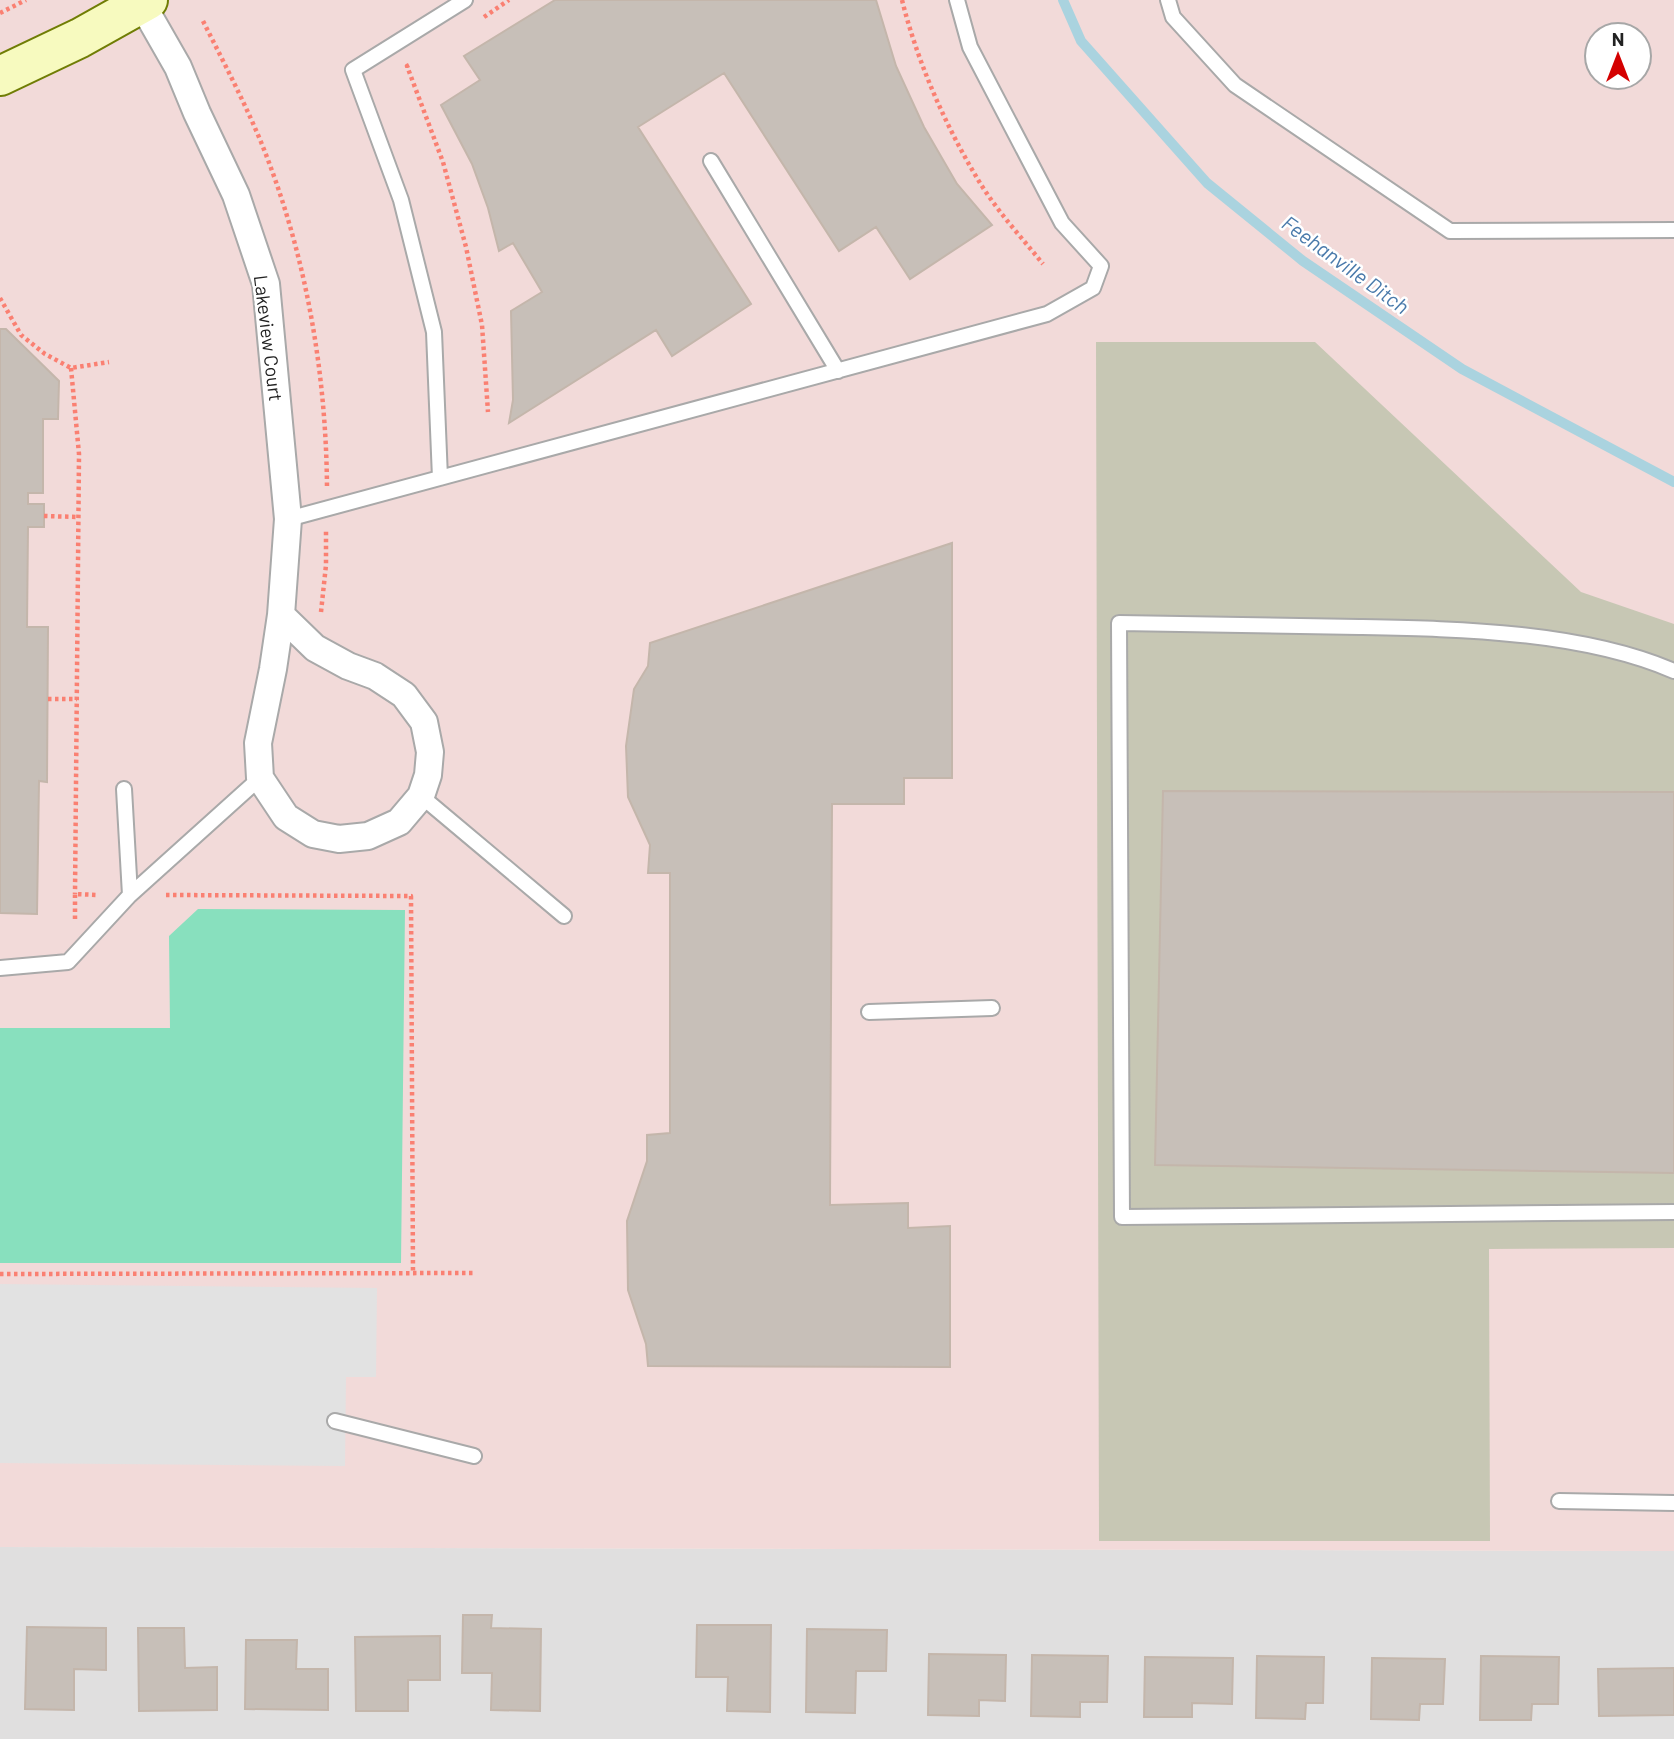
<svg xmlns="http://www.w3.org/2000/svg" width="1674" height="1739" font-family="Barlow,sans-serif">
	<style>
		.residential { fill: #e0dfdf }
		.commercial { fill: #f2dad9; fill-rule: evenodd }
		.construction { fill: #c7c7b4 }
		.pitch { fill: #88e0be }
		.parking { fill: #e2e2e2 }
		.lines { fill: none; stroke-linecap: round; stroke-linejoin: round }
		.stream { stroke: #aad3df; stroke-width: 10 }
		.building { fill: #c7bfb8; stroke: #c4b6ab; stroke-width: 2 }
		.lane-casing { stroke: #a9a9a9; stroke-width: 18 }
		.street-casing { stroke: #a9a9a9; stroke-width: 30 }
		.secondary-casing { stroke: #707d05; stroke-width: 42 }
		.path { stroke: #fa8072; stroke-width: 4.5; stroke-dasharray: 3.5 3.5; stroke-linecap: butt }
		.lane { stroke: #fff; stroke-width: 14 }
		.street { stroke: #fff; stroke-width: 26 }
		.secondary { stroke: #f7fabf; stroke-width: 38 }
		.labels { text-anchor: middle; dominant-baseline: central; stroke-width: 5; stroke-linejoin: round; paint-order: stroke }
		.street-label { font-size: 19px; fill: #222; stroke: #fff }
		.water-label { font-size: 21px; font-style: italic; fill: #4a7aab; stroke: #fff }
	</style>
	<rect width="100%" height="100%" fill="#f2efe9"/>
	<!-- residential -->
	<path class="residential" d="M0 1547 1674 1551V1739H0Z"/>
	<!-- commercial -->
	<path class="commercial" d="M0 0H1674V1551L0 1547ZM1597 35H1639V77H1597Z"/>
	<!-- construction -->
	<path class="construction" d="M1096 342H1315L1581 592 1674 624V1248L1489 1249 1490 1541H1099Z"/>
	<!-- pitch -->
	<path class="pitch" d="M198 909 405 910 401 1263H0V1028H170L169 936Z"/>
	<!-- parking -->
	<path class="parking" d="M0 1284 377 1288 376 1377H346L345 1466 0 1463Z"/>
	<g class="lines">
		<!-- stream -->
		<path class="stream" d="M1063 0 1081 41 1207 183 1303 261 1462 369 1674 482"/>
	</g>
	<!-- building -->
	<path class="building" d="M555 0H876L896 66 924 127 957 184 992 225 910 279 876 227 839 251 724 73 638 127 751 304 672 356 656 330 509 423 513 400 511 311 542 292 513 243 499 251 488 208 472 164 441 105 480 80 464 56Z
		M0 329H6L59 381 58 419H43V493H28V504H44V527H28L27 627H48L47 782 39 781 37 914 0 913Z
		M952 543V778H904V804H832L830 1205 908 1203V1228L950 1226V1367L648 1366 646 1344 628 1290 627 1221 647 1161V1135L670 1133V873H648L650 845 628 797 626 746 634 689 648 666 650 643Z
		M1163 791 1674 792V1173L1155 1165Z
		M463 1615H492L491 1628 541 1629 540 1711 491 1710 492 1673H462Z
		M697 1625H771L770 1712 727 1711 728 1677H696Z
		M27 1627 106 1628V1670L74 1669V1710L25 1709Z
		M138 1628H184L185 1668 217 1667V1710L139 1711Z
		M807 1629 887 1630 886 1671H856L855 1713 806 1712Z
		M440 1636V1680H408V1711H356L355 1637Z
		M246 1640H297L296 1669H328V1710L245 1709Z
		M929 1654 1006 1655 1005 1701 979 1700V1716L928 1715Z
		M1032 1655 1108 1656 1107 1702H1080V1717L1031 1716Z
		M1257 1656 1324 1657 1323 1703H1306L1305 1719 1256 1718Z
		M1481 1656 1559 1657 1558 1704H1532L1531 1720H1480Z
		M1145 1657 1233 1658 1232 1704 1192 1703V1717H1144Z
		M1372 1658 1445 1659 1443 1704H1420L1419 1720 1371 1719Z
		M1674 1668V1715L1599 1716 1598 1669Z"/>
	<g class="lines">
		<!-- lane casing -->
		<g class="lane-casing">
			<path id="lane" d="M1168 0 1173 17 1235 85 1450 231 1674 230
				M711 161 838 371
				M440 478 434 332 401 200 353 70 465 0
				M288 519 1047 314 1093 288 1101 266 1062 223 970 47 957 0
				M1674 671C1581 631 1459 629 1359 627 1279 625 1199 624 1119 623L1122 1217 1674 1212
				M124 789 130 895 260 778
				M421 796 564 916
				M0 968 68 962 130 895
				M869 1012 992 1008
				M335 1421 474 1456
				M1559 1501 1674 1503"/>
		</g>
		<!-- street casing -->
		<g class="street-casing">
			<path id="street" d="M142 4 178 67 197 113 236 195 266 284 288 519 281 615
				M281 615 315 648 348 666 375 676 404 695 424 722 430 752 428 775 421 796 399 822 368 836 339 839 313 834 286 817 260 778 258 743 273 669Z"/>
		</g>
		<!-- secondary casing -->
		<g class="secondary-casing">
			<path id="secondary" d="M0 76 80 38 148 0"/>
		</g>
		<!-- path -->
		<path class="path" d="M902 0C918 64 946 127 980 183 998 212 1022 238 1043 264
			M0 13 26 0
			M484 17 509 0
			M203 21C223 61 244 101 261 142 305 251 326 369 327 487
			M409 65 407 66 443 162 466 247 482 325 488 412
			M0 298 21 335 45 354 71 368 109 362
			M71 368 79 454 75 894
			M44 516 78 517
			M321 612 326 565V530
			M48 699H77
			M166 895 411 896 413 1273
			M75 919V894L98 895
			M0 1274 473 1273"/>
		<!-- lane -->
		<use href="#lane" class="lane"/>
		<!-- street -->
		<use href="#street" class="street"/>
		<!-- secondary -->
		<use href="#secondary" class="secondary"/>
	</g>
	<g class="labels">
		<!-- street labels -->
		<g class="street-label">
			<text transform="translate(269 338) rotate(83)">Lakeview Court</text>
		</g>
		<!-- water labels -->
		<g class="water-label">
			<text transform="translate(1346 264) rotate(36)">Feehanville Ditch</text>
		</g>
	</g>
	<!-- north arrow -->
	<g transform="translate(1618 56)"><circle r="33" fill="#ffffff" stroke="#a7a7a7" stroke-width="2"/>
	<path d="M0-5L12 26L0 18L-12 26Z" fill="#d40000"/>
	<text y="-10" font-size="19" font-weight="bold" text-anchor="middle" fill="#222222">N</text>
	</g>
</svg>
